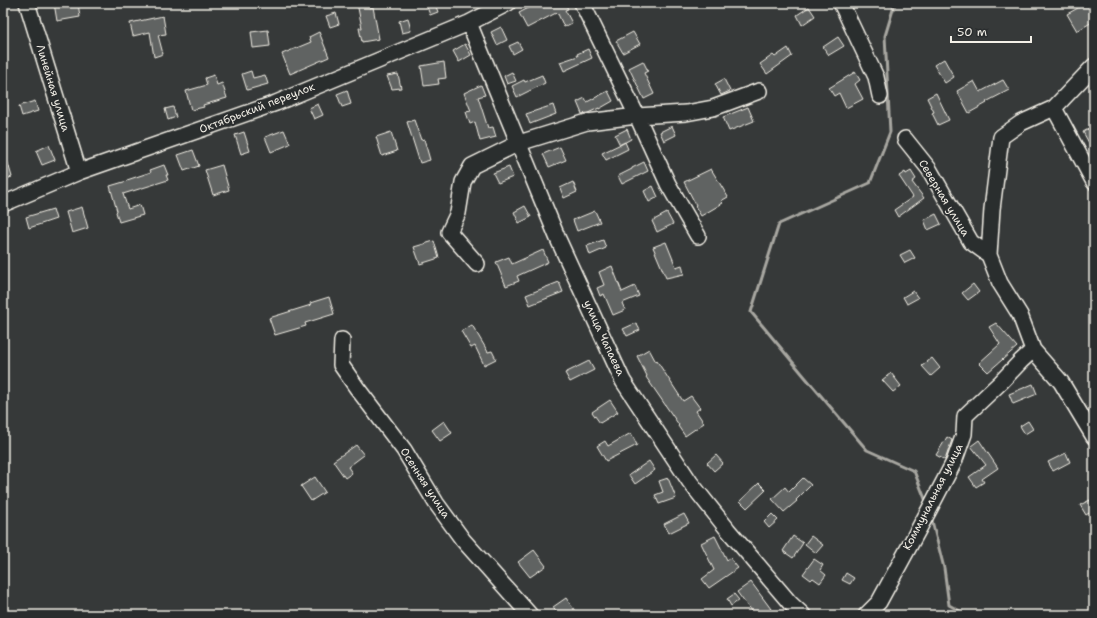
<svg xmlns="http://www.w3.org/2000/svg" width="1097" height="618" font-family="'Shantell Sans',sans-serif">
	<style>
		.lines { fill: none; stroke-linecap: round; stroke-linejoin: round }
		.stream { stroke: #a8a7a1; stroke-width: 3 }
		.building { fill: #616362; stroke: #f4f1e8 }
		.minor-casing { stroke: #f4f1e8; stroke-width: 18 }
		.minor { stroke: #2a2d2e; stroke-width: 15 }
		.labels { text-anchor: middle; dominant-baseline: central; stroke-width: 3.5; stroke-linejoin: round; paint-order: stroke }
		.street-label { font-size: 11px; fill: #f4f1e8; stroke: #2a2d2e }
	</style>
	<rect width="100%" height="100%" fill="#363939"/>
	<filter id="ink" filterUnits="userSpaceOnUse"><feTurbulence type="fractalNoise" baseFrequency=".025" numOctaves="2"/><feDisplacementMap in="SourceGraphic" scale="8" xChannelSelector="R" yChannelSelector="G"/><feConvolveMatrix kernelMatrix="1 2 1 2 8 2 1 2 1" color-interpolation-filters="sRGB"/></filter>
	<g filter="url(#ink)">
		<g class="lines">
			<!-- stream -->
			<path class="stream" d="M895 3 885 36 890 132 870 183 779 224 751 312 805 377 867 450 914 471 927 504
				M931 517 944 568 949 605 967 615"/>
		</g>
		<!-- building -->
		<path class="building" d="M54 3H78L80 17 57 21Z
			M357 3H369L370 8 373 7 379 39 362 42 359 28H362Z
			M538 3H539L542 8 551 3H565L568 9 565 10 572 23 564 27 558 14H557L556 13 527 28 519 13Z
			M1087 3H1090L1094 9V21L1077 31 1067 14Z
			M435 4 438 12 430 15 427 7Z
			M809 7 815 16 802 25 797 15Z
			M336 13 339 24 330 27 326 16Z
			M163 16 166 34 158 35 163 54 154 57 150 32 133 36 130 23Z
			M408 18 411 31 402 33 399 21Z
			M501 27 507 40 497 45 491 32Z
			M268 30 270 46 253 48 251 32Z
			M319 32 329 57 290 74 282 54 311 42 309 37Z
			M633 32 640 44 623 53 616 41Z
			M838 37 844 46 829 55 823 47Z
			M518 42 522 49 513 54 509 46Z
			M465 44 471 55 459 62 453 51Z
			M788 48 792 56 767 74 760 64 773 55 775 57Z
			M588 49 592 58 564 71 560 62 578 56 577 54Z
			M944 59 954 77 945 83 934 65Z
			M643 61 648 71 644 73 654 94 644 99 629 68Z
			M444 62 446 78 438 79 439 84 424 86 421 66Z
			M251 71 253 78 265 75 268 84 247 90 242 74Z
			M512 72 516 81 507 84 504 76Z
			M855 72 860 80 855 84 863 99 846 108 839 93 834 96 829 88Z
			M398 74 401 88 392 89 387 76Z
			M214 75 217 85 222 83 227 98 203 105 204 107 191 110 186 91 207 85 205 78Z
			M542 75 545 83 517 97 512 86 524 80 525 82Z
			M724 79 730 91 721 95 715 84Z
			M1003 80 1009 90 986 102 987 103 969 113 957 91 974 81 980 92Z
			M481 85 485 95 478 97 488 128 493 127 496 137 480 141 475 122 470 124 466 112 471 111 464 93Z
			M347 90 351 104 342 107 337 94Z
			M608 91 613 101 599 109V108L588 113 582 114 577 102 585 98 587 102Z
			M936 93 949 120 938 125 932 113 934 112 927 98Z
			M35 101 38 111 22 116 19 106Z
			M318 104 323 115 314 119 309 108Z
			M553 105 556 114 530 124 526 114Z
			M173 107 176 117 168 120 165 109Z
			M748 107 754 121 729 131 723 117Z
			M414 120 421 140 424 139 430 160 420 163 407 122Z
			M672 126 676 135 664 141 660 132Z
			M1094 126V152L1083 132Z
			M627 129 631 139 620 145 615 135Z
			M284 130 290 144 271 152 265 137Z
			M244 132 250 151 241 154 235 135Z
			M391 132 397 151 382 156 376 137Z
			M625 142 628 149 606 160 602 153Z
			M49 145 55 160 42 165 36 151Z
			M560 147 566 160 549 167 543 154Z
			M193 150 199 166 184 171 178 155Z
			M3 153H5L12 177 3 180Z
			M644 162 648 171 622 184 618 176 632 169V168Z
			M164 165 168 175H166L168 180 123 194 128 209 140 205 143 215 119 222 116 212 117 211 110 186 127 181V180L151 172 150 170Z
			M222 165 229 190 213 195 205 170Z
			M509 167 513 177 498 183 493 173Z
			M711 169 728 197 721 201 723 203 701 216 695 206 696 205 684 182Z
			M911 171 916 179 912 182 924 198 898 217 894 210 913 197 899 176 905 172 906 174Z
			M573 182 577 192 564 198 560 188Z
			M653 186 658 197 649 202 644 191Z
			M525 206 531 217 519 223 514 212Z
			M82 207 88 228 72 233 66 212Z
			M53 209 56 219 29 228 26 217Z
			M595 211 600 222 577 231 573 220Z
			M667 213 673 224 657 232 652 221Z
			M936 214 941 224 928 230 924 220Z
			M603 240 606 248 590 255 587 246Z
			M434 241 439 258 420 264 414 247Z
			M666 242 676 267 682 265 684 274 666 278 653 247Z
			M543 250 548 262 517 276 519 281 506 286 496 262 509 257 512 264Z
			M910 250 915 258 905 263 900 255Z
			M612 266 622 292 635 286 639 296 622 303 625 310 613 315 604 294 600 296 597 288 604 285 599 272Z
			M559 282 563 292 530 305 526 295Z
			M973 284 979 292 968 300 962 293Z
			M913 291 918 298 907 304 903 297Z
			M329 297 334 314 305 323 306 326 275 335 269 318 311 305 310 303Z
			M636 323 640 330 627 336 623 329Z
			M996 323 1017 347 988 372 979 363 1000 344 989 327Z
			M472 325 488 352 492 351 496 359 484 365 475 346 471 348 461 331Z
			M649 349 656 362 657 361 683 401 691 396 700 408 696 411 704 423 685 436 678 426 679 425 646 377 647 376 637 356Z
			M932 358 940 368 931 376 922 366Z
			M589 361 594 370 570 382 565 373Z
			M891 373 901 386 893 392 882 380Z
			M1033 384 1037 394 1013 404 1009 394Z
			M610 400 618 412 600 423 592 412Z
			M444 421 452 433 440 441 432 430Z
			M1028 421 1033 429 1025 434 1020 426Z
			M631 433 637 445 606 461 597 446 605 441 608 446Z
			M947 437 952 440 945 460 936 455Z
			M979 440 998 468 982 479 984 482 976 487 969 477 986 465 971 446Z
			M356 445 364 455 348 467 352 473 345 478 333 461Z
			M1066 453 1070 462 1053 471 1048 462Z
			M716 455 723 463 714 471 707 463Z
			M649 461 655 470 635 484 629 475Z
			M315 477 325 492 311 501 301 486Z
			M668 478 676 498 659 504 655 495 663 492 659 481Z
			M803 478 811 485 796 500 797 501 784 512 772 499 785 487 789 492Z
			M759 483 766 490 747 508 740 501Z
			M1090 500 1094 506V510L1086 515 1080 505Z
			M684 514 689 523 669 533 664 524Z
			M772 514 778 520 769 528 764 522Z
			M715 536 727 560 730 558 738 568 709 588 702 579 714 570 701 543Z
			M793 536 803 543 793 558 783 551Z
			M811 536 823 545 816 553 805 544Z
			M534 550 546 566 530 577 518 562Z
			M814 559 823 565 820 570 826 575 820 583 813 578 811 580 803 574Z
			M846 573 854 578 850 584 842 580Z
			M751 582 771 609 762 615H754L737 592Z
			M734 594 739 600 731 606 727 599Z
			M566 598 575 611 570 615H558L553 607Z"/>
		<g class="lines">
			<!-- minor casing -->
			<g class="minor-casing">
				<path id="minor" d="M27 3 79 172
					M582 3 637 116 668 184 698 236
					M841 3 876 77 880 96
					M469 23 558 239 623 381 690 482 728 530 790 603 803 615
					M1054 108 1094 182
					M905 139 929 169 971 242 989 255 1000 283 1020 315 1033 350 1061 382 1094 437
					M3 204 79 172 276 103 469 23 508 3
					M989 255 992 209 1001 137 1021 123 1054 108 1094 66
					M477 264 449 232 458 213 463 182 472 166 519 143 587 122 637 116 686 113 713 108 759 91
					M342 340 341 365 357 388 404 450 436 503 463 540 530 615
					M866 615 879 602 929 510 954 462 964 434 965 416 1001 382 1021 361 1033 350"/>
			</g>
			<!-- minor -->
			<use href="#minor" class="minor"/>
		</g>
	</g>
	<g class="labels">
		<!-- street labels -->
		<g class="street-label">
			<text transform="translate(53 88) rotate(73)">Линейная улица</text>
			<text transform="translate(257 108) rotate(-21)">Октябрьский переулок</text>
			<text transform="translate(944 198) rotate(59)">Северная улица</text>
			<text transform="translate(604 338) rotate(65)">улица Чапаева</text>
			<text transform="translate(425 483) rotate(57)">Осенняя улица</text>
			<text transform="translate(933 497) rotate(-63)">Коммунальная улица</text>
		</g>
	</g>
	<!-- margin -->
	<rect width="1097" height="618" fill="none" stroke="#2a2d2e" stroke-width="16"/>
	<rect x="8" y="8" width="1081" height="602" fill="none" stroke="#f4f1e8" stroke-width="1.5" filter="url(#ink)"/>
	<!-- scale -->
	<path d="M951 36v6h80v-6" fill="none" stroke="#f4f1e8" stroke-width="2"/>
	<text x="957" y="36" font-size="12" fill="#f4f1e8" stroke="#2a2d2e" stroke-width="3" paint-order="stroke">50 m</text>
</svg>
